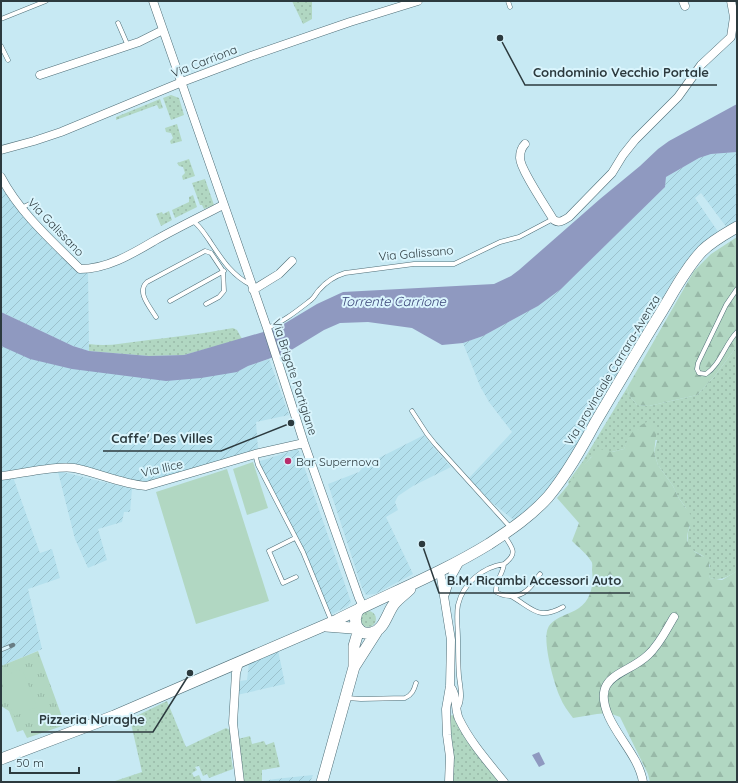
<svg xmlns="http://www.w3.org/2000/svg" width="738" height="783" font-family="Quicksand,sans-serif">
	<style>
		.industrial { fill: url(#industrial-furrows) }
		.grass { fill: url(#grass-dots) }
		.forest { fill: url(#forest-firs) }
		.park { fill: url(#park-tufts) }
		.garden { fill: #b1d7c2 }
		.water { fill: #8f99c0 }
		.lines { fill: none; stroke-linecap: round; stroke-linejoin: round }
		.lane-casing { stroke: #4f6e77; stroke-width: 5 }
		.street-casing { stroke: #4f6e77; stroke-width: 9 }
		.secondary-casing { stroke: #4f6e77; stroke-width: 12 }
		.lane { stroke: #fff; stroke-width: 4 }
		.street { stroke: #fff; stroke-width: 8 }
		.secondary { stroke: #fff; stroke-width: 11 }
		.rail-casing { stroke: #687d84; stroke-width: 4.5 }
		.rail { stroke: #daf5fd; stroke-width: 3; stroke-dasharray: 9; stroke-linecap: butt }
		.poi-dot { fill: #b82e6b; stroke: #daf5fd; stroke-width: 1.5 }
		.labels { text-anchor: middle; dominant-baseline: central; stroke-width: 4; stroke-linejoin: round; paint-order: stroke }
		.street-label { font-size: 12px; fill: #2c3a3e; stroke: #daf5fd }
		.poi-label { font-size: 12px; fill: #2c3a3e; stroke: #daf5fd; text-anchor: start }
		.water-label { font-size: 13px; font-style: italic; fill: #394377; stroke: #daf5fd }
		.leader { fill: none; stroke: #2c3a3e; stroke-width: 1.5 }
		.callout-dot { fill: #2c3a3e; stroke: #daf5fd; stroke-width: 1.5 }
		.callout-label { font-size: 13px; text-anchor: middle; font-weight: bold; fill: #2c3a3e; stroke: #daf5fd; stroke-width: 4; stroke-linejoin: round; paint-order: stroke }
	</style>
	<defs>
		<pattern id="industrial-furrows" width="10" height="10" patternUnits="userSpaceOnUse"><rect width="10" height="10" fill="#b4e0ed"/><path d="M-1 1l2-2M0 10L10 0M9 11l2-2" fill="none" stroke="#9bc1cc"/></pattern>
		<pattern id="grass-dots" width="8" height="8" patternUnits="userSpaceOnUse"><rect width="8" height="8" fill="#b1d7c2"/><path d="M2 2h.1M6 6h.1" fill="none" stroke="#98b9a8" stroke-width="1.8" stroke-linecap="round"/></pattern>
		<pattern id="forest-firs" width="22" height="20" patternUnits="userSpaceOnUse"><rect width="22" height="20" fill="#b1d7c2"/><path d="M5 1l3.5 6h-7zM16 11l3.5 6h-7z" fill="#98b9a8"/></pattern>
		<pattern id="park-tufts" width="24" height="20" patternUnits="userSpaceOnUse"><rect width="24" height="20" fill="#b1d7c2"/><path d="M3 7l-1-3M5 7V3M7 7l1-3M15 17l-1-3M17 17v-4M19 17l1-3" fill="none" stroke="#98b9a8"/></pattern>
	</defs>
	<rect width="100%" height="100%" fill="#c7e9f3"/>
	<!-- industrial -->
	<path class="industrial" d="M737 152V222L727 228 701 193 695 198 719 233 705 242 690 256 677 273 563 469 544 494 515 521 490 501 469 478 512 432 489 402 480 386 463 343 483 336 538 306 561 289 665 187 666 177 699 158 711 154Z
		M1 180 9 194 88 272 89 351 73 346 1 312Z
		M1 346 3 347 237 372 248 366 269 359 289 415 256 422 258 449 149 482 132 480 72 463 1 472Z
		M424 435 433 447 451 467 413 486 398 496 395 502 398 510 386 517 413 574 375 594 366 595 362 588 328 484 359 472 365 465Z
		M298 449 350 599 351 602 348 606 330 615 304 553 257 462Z
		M58 472H63L132 489 130 512H124L122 522 98 529 107 560 88 568 75 539Z
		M13 477 40 553 52 549 60 578 28 589 42 649 1 666V480L2 478Z
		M278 650 285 684 237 695 240 681 247 680 249 663Z
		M313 775 310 782H258L275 779Z"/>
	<!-- grass -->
	<path class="grass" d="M292 1H312V19L303 24Z
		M171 95 179 98 184 115 171 120 163 98Z
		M160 99 163 108 159 109 157 105 116 120V117Z
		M177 124 182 141 171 144 170 141 173 138 171 133 166 132 165 128Z
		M189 159 195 176 183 180 182 176 185 173 183 167 179 166 177 163Z
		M205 179 214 205 204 209 202 205H200L192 183Z
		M193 195 197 207 175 218 172 210 189 202V197Z
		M169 211 172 220 161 226 156 214 162 212 163 214Z
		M233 328 237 330 242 339 184 355 149 356 89 351V344C107 347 124 343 141 341 172 337 202 334 233 328Z
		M737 346V571C727 577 722 581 710 578L708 572 710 565 703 556 692 550 688 545V532L690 526 686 508 678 497 673 486 658 465 654 453 657 440 629 438 624 449 591 457 569 485 568 482 583 461 627 388 629 395 637 405 649 406 697 395 714 377Z
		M360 619a8 8 0 1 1 16 0a8 8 0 1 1-16 0Z
		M167 701 186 747 226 728 230 730 231 756 233 769 209 778 207 774 203 776 199 766 195 767 197 770 192 773 194 777 199 775 202 782H112L142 772 130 719Z
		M453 715 463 734 499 782H453V750L449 716Z
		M250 736 252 744 264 741 266 745 274 742 280 767 262 770V781L243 782 238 739Z"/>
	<!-- forest -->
	<path class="forest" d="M737 237V346L714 377 697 395 649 406 637 405 629 395 627 388 694 271 711 254Z
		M647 422 657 428 654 453 658 465 673 486 678 497 693 518C689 527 683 541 692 549 696 554 703 556 709 559 710 566 708 571 710 578L722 580 737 571V782H650L648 774 620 717 609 713 597 714 573 718C568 711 563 705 560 697 554 684 542 641 548 628 553 617 569 615 579 608 591 600 594 584 592 570 592 567 593 563 591 561 587 554 578 547 572 541L579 523 557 498C572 482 584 462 600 449L612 452 624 449C630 434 632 429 647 422Z"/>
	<!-- park -->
	<path class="park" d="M38 651 65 725 27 738 23 730 17 732 9 711 1 706V666Z"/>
	<!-- garden -->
	<path class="garden" d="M253 462 268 508 247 515 233 469Z
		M227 469 269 601 196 624 156 492Z
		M22 669 37 707 14 716 1 681V677Z"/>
	<!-- water -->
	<path class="water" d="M737 104V152L711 154 699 158 666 177 665 187 561 289 538 306 483 336 463 343 442 345 412 328 368 322 340 323 324 330 288 352 248 366 237 372 201 378 166 381 72 369 30 359 1 346V312L73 346 89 351 149 356 184 355 277 328 317 304 343 292 494 284 511 276 519 270 600 199 640 166 658 149 669 141Z
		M539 752 545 764 539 767 532 755Z"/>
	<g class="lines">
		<!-- lane casing -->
		<g class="lane-casing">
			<path id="lane" d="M508 1 510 7
				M1 19 46 1
				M118 23 128 46
				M1 46 8 60
				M21 208 32 203
				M193 221C200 226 204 233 209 240 221 258 231 275 251 285
				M737 289 726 305 698 363 697 369 699 373 706 374C720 365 725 344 737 332
				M170 301 224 271
				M156 317C150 307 136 292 147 282L205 251 211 253 223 271 224 291 219 297 206 304
				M267 328C282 323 298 310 311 300 315 297 316 293 319 290 326 282 335 276 345 273L414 264H454L500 242 519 237 553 219
				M412 411 427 434 435 444 511 528
				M255 454 258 465 303 552 331 620
				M295 538 269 551 283 583 296 577
				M504 564C519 553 512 548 504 535
				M511 596C532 608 538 621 563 607
				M347 698 361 699 405 698C412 695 414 690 416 683
				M457 709C464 701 460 686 459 676 458 664 458 651 458 639 458 628 456 616 458 605 463 583 483 567 504 564 503 574 495 581 496 592 504 597 518 598 526 591 532 587 536 579 540 574"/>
		</g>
		<!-- street casing -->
		<g class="street-casing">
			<path id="street" d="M153 1 267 328 304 443 359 598 363 606
				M683 1 685 6
				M40 75 139 42 163 30
				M525 144C521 148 520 152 520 158 520 169 546 207 553 219 558 224 563 221 569 217L612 173 623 155 635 140 678 97 701 65 731 37 734 17 731 1
				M1 150 34 141 61 132 182 82 251 56 350 22 418 1
				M1 177C20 213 51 240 80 269 107 269 132 254 154 241 177 228 200 217 223 205
				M253 290 279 274 292 261
				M1 476C20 474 57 465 74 468 99 473 121 484 146 486L255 454 304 443
				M440 571 451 640 450 686 446 709 447 735 450 757 449 782
				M445 594 450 579 460 561
				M239 663 236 673 233 723 240 782
				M450 686C458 696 454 708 459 719 470 742 488 762 504 782
				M643 782C639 758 619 739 609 717 590 674 626 676 648 655 660 644 666 630 674 617"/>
		</g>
		<!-- secondary casing -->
		<g class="secondary-casing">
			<path id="secondary" d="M360 608C351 618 356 636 371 633 384 631 387 613 394 604 398 599 405 594 410 589
				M326 626 352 628 359 629
				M354 666V646L359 629
				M1 759 114 716 337 620C388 594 440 574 489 544 510 530 531 516 548 497 567 474 581 449 595 423 617 386 639 348 662 311 674 291 686 268 702 251 712 241 725 234 737 227
				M322 782 354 667 377 631"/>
		</g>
		<!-- lane -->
		<use href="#lane" class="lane"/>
		<!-- street -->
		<use href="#street" class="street"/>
		<!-- secondary -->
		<use href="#secondary" class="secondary"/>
		<!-- rail casing -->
		<g class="rail-casing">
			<path id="rail" d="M1 650 13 645"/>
		</g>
		<!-- rail -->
		<use href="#rail" class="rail"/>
	</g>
	<!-- markers -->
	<circle class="poi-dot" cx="288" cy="461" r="4"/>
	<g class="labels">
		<!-- street labels -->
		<g class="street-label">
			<text transform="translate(204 61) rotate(-21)">Via Carriona</text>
			<text transform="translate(56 227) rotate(46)">Via Galissano</text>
			<text transform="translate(416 253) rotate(-5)">Via Galissano</text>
			<text transform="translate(612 370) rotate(-59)">Via provinciale Carrara-Avenza</text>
			<text transform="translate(295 377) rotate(72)">Via Brigate Partigiane</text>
			<text transform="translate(162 468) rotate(-13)">Via Ilice</text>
		</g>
		<!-- poi labels -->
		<g class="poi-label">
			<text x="296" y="461">Bar Supernova</text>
		</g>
		<!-- water labels -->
		<g class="water-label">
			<text x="393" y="301">Torrente Carrione</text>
		</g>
	</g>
	<!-- callouts -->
	<path class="leader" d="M500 38L525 85H717M291 423L221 451H103M422 544L439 593H630M190 673L153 732H31"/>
	<g class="callout-dot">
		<circle cx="500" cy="38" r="4"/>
		<circle cx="291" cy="423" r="4"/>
		<circle cx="422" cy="544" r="4"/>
		<circle cx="190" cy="673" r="4"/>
	</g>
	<g class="callout-label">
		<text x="621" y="77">Condominio Vecchio Portale</text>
		<text x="162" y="443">Caffe' Des Villes</text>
		<text x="534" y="585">B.M. Ricambi Accessori Auto</text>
		<text x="92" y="724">Pizzeria Nuraghe</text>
	</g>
	<!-- border -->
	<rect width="738" height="783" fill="none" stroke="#2c3a3e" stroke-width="4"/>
	<!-- scale -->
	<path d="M10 767v6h69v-6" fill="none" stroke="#2c3a3e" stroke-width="2"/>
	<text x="16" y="767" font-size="12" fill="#2c3a3e" stroke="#daf5fd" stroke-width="3" paint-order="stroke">50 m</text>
</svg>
